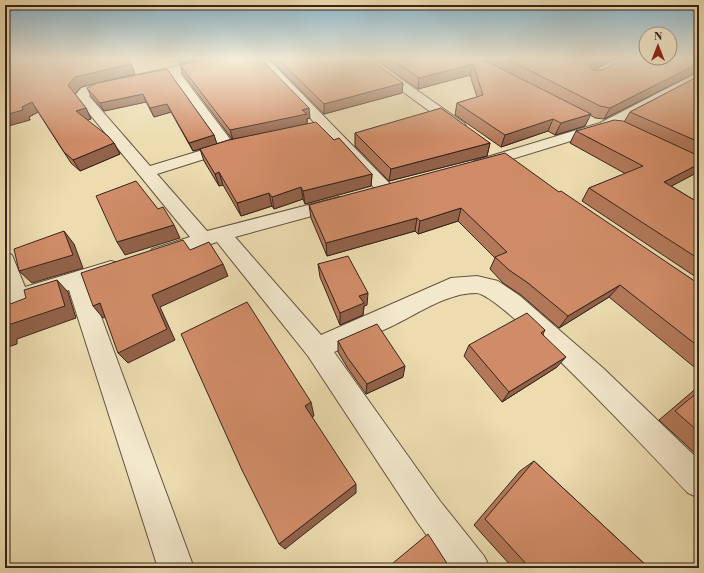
<svg xmlns="http://www.w3.org/2000/svg" width="704" height="573" font-family="'Libre Bodoni',serif">
	<style>
		.lines { fill: none; stroke-linecap: round; stroke-linejoin: round }
		.street-casing { stroke: #645242; stroke-width: 2 }
		.street { fill: #f3e8cc; fill-rule: evenodd }
		.wall { fill: #b37859; stroke: #37241d }
		.shaded-wall { fill: #926249; stroke: #37241d }
		.building { fill: #d08c68; stroke: #37241d }
	</style>
	<rect width="100%" height="100%" fill="#ecdcb0"/>
	<filter id="stains"><feTurbulence type="fractalNoise" baseFrequency=".005" numOctaves="4"/><feColorMatrix values="0 0 0 0 .2 0 0 0 0 .09 0 0 0 0 .02 0 0 0 .5 -.17"/></filter>
	<radialGradient id="worn" r=".72"><stop offset=".6" stop-color="#630" stop-opacity="0"/><stop offset="1" stop-color="#630" stop-opacity=".3"/></radialGradient>
	<g class="lines">
		<!-- street casing -->
		<g class="street-casing">
			<path id="street" d="M210 59H232L230 61 180 73 236 147 233 150 157 174 207 231 339 197 345 199 348 203 345 207 235 237 321 335 451 278 477 276 498 281 520 296 603 368 699 460V498L688 493C661 465 501 292 476 293 446 293 416 315 390 327 371 336 353 344 334 352L440 501 484 556 490 568H450L418 523 308 356 217 242 159 261 152 259 149 254 152 249 190 237 75 96 81 88 94 84ZM170 75 219 145 150 166 89 96 91 94 101 90Z
				M256 59H268L392 186 395 190 392 194 386 195 380 194Z
				M358 59H372L464 123 466 126 464 129 459 130 454 129Z
				M699 72V81L610 129 486 167 480 169 474 167 472 164 474 161 600 123Z
				M5 252 12 255 25 287 111 261 118 263 122 269 118 275 89 284 194 568H158L69 290 5 311Z"/>
		</g>
		<!-- street -->
		<use href="#street" class="street"/>
	</g>
	<!-- wall -->
	<path class="wall" d="M5 59 131 64 135 74 81 87 75 94 86 108 91 119 87 120 114 143 120 154 80 171 71 163 38 112 29 117 30 120Z
		M177 59H203L181 64Z
		M270 59H369L403 83 402 93 324 114Z
		M375 59H482L503 69 483 59H616L593 70H602L699 59V71L604 119 595 118 590 115 585 126 555 135 548 131 501 147 455 115 457 103 477 97 470 75 418 89Z
		M180 65 310 118 307 119V124L334 140 372 174 371 186 305 204 303 199 274 209 272 206 241 216 223 185 219 186 204 161 200 149 193 151 171 112 154 117 146 102 104 111 91 96 87 88 167 69 214 135 216 144 232 139 183 74Z
		M699 76V171L698 172 671 186 699 203V279L582 201 589 188 626 174 570 143 576 131 624 122 630 112Z
		M355 133 490 143 487 156 389 181 355 146Z
		M559 192 699 284V371L609 297 559 328 521 295 503 283 490 269 495 258 458 221 418 234 415 231 327 256 311 218 309 205Z
		M318 264 367 305 364 306 363 315 340 325 320 277Z
		M545 330 543 334 557 367 502 402 464 356 469 345Z
		M338 341 403 377 366 394 347 367 338 352Z
		M699 386V457L659 420Z
		M534 461 649 568H513L474 525 520 471Z
		M699 558V568H690Z"/>
	<!-- shaded-wall -->
	<path class="shaded-wall" d="M180 59H203L181 64Z
		M598 59H616L587 73 590 65 592 62Z
		M699 63V71L604 119 610 108Z
		M131 64 135 74 81 87 74 95 68 85 75 77Z
		M473 64 470 75 418 89 419 78Z
		M403 83 402 93 324 114V104Z
		M143 94 146 102 104 111 100 103Z
		M32 102 38 112 29 117 30 120 5 127V115Z
		M167 104 171 112 154 117 150 108Z
		M86 108 91 119 82 122 76 111Z
		M309 108 310 118 307 119V124L233 140 230 130Z
		M591 114 585 126 555 135 561 123Z
		M553 119 548 131 501 147 505 135Z
		M214 135 217 144 193 151 189 143Z
		M114 143 120 154 80 171 73 160Z
		M490 143 487 156 389 181 391 169Z
		M699 164V171L698 172 655 195 664 182Z
		M219 172 223 185 219 186 215 174Z
		M372 174 371 186 305 204 303 191Z
		M301 187 303 199 274 209 272 197Z
		M269 193 272 206 241 216 237 203Z
		M461 208 458 221 418 234 420 221Z
		M417 218 415 231 327 256 326 243Z
		M174 225 180 238 125 255 117 242Z
		M64 231 74 244 83 268 32 283 19 271Z
		M223 264 228 276 160 307 175 340 128 363 118 353 152 295Z
		M57 280 68 292 76 318 17 339V344L5 348V326Z
		M620 285 609 297 559 328 568 316Z
		M368 293 367 305 364 306 363 315 340 325V313L359 296Z
		M100 303 111 314 103 318 93 306Z
		M566 357 557 367 502 402 509 392Z
		M405 366 403 377 366 394 367 384Z
		M311 402 314 416 308 419 305 406Z
		M356 484V493L285 549 279 544Z"/>
	<!-- building -->
	<path class="building" d="M5 59H127L131 64 75 77 68 85 86 108 76 111 108 136 114 143 73 160 64 152 32 102 22 107 23 110 5 115Z
		M204 59H261L309 108 302 110 307 114 230 130 180 65Z
		M278 59H369L403 83 324 104Z
		M391 59H482L591 114 561 123 553 119 505 135 457 103 483 95 473 64 419 78Z
		M507 59H598L592 62 590 65 592 70H602L624 59H699V63L610 108 600 106Z
		M167 69 214 135 189 143 167 104 150 108 143 94 100 103 87 88 97 83Z
		M699 76V142L630 112Z
		M441 108 490 143 391 169 355 133Z
		M614 120 623 121 699 156V164L664 182 699 203V259L589 188 643 166 576 131Z
		M316 122 334 140 339 138 372 174 303 191 301 187 272 197 269 193 237 203 219 172 215 174 200 149 229 140Z
		M505 153 559 192 561 191 699 284V347L620 285 568 316 528 283 509 270 495 257 507 252 461 208 420 221 417 218 326 243 309 205Z
		M136 181 158 209 163 207 174 225 117 242 96 196Z
		M64 231 73 255 19 271 14 249Z
		M183 240 190 250 209 242 223 264 152 295 167 329 118 353 100 303 93 306 81 273Z
		M348 256 368 293 359 296 364 303 340 313 318 264Z
		M57 280 65 306 5 326V306L26 298 24 290Z
		M247 302 311 402 305 406 356 484 279 544 242 470 181 334Z
		M527 313 545 330 541 333 566 357 509 392 469 345Z
		M377 324 405 366 367 384 347 357 338 341Z
		M699 391V432L675 411Z
		M534 461 649 568H530L485 519Z
		M428 534 450 568H387Z"/>
	<!-- sky -->
	<linearGradient id="sky" x2="0" y2="1"><stop stop-color="#88b7d0"/><stop offset="0.42" stop-color="#f6efdb"/><stop offset="1" stop-color="#f6efdb" stop-opacity="0"/></linearGradient>
	<rect width="704" height="139" fill="url(#sky)"/>
	<!-- margin -->
	<rect width="704" height="573" fill="none" stroke="#ecdcb0" stroke-width="20"/>
	<rect x="6" y="6" width="692" height="561" fill="none" stroke="#37241d" stroke-width="2"/>
	<rect x="10" y="10" width="684" height="553" fill="none" stroke="#37241d"/>
	<!-- north arrow -->
	<g transform="translate(658 46)"><circle r="19" fill="#f3e8cc" stroke="#a89a86"/>
	<path d="M0-3L7 15L0 10L-7 15Z" fill="#8f2418"/>
	<text y="-6" font-size="11" font-weight="bold" text-anchor="middle" fill="#37241d">N</text>
	</g>
	<rect width="100%" height="100%" filter="url(#stains)"/>
	<rect width="100%" height="100%" fill="url(#worn)"/>
</svg>
